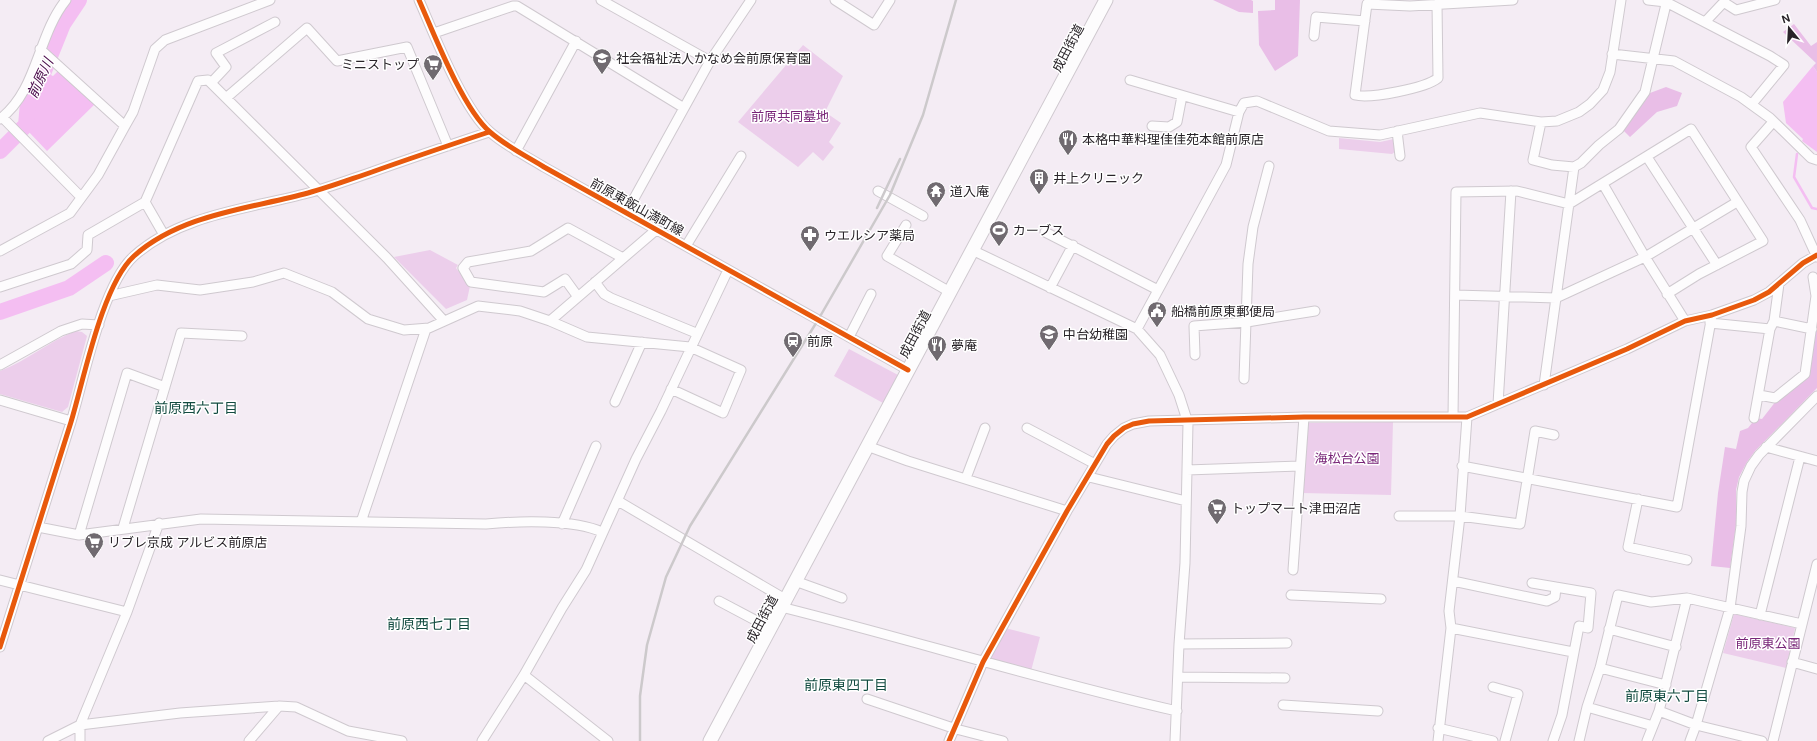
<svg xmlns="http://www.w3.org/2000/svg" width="1817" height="741" font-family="'DM Sans','Noto Sans JP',sans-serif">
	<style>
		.green { fill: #ecceeb }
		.forest { fill: #e9bee7 }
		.water { fill: #f4bef2 }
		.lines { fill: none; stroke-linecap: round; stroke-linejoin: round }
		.stream { stroke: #f4bef2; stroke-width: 2.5 }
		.river { stroke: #f4bef2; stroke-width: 16 }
		.minor-casing { stroke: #cfc9cf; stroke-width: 11 }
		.highway-casing { stroke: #cfc9cf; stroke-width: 15 }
		.minor { stroke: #fdfcfd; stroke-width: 9 }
		.highway { stroke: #fdfcfd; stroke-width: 13 }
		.rail { stroke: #ccc9cb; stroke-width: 2.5 }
		.cycleway-casing { stroke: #fff; stroke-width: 8 }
		.cycleway { stroke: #e8590c; stroke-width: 5 }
		.labels { text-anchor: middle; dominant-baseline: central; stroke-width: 3; stroke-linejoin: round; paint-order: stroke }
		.street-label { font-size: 13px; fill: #292429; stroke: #fff }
		.poi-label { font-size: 13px; fill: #292429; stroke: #fff; text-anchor: start }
		.park-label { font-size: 13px; fill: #782578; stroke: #fff }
		.water-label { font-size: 14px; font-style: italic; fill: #49084a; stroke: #fff }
		.neighbourhood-label { font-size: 14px; fill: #124b40; stroke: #fff }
	</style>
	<rect width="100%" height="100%" fill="#f4ecf4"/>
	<!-- green -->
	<path class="green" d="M803 45 843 76 825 112 841 123 829 142 834 147 823 161 813 152 798 167 738 122Z
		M1339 138 1380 142 1394 139 1396 151 1392 154 1339 149Z
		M430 250 458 265 456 268 470 286 467 300 446 309 394 257Z
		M76 331 82 332 87 336 68 407 62 412 0 394V371C27 361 49 341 76 331Z
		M849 349 898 375 883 403 834 376Z
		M1393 422 1391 495 1302 493 1307 423Z
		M1734 614 1795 628 1786 668 1723 653Z
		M1005 628 1040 637 1031 671 988 661Z"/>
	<!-- forest -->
	<path class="forest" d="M1213 0H1251L1253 1V13L1239 12Z
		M1275 0H1300L1298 56 1275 71 1259 45 1258 11 1275 10Z
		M1794 24 1811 46 1817 42V72L1813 66 1816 63 1783 32Z
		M1666 87 1682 93 1677 106 1657 112 1630 137 1623 130 1650 93Z
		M1817 303V388L1755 451 1747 462 1739 477 1736 490V525L1730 568 1711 566 1718 493 1725 447 1736 449 1740 431 1748 428 1756 418 1762 419 1776 401 1805 378Z"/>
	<!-- water -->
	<path class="water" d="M1813 66 1817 72V152L1802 141 1803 139 1786 123 1783 102Z
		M59 70 95 104 47 151 28 131 33 121 34 100 47 73 53 76Z"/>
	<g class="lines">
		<!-- stream -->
		<path class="stream" d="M1797 154 1794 177 1812 208 1817 209"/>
		<!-- river -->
		<path class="river" d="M0 151 26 125 28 103 40 81 63 24 79 0
			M0 312 69 288 106 263"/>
		<!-- minor casing -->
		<g class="minor-casing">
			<path id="minor" d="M419 0C434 34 463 109 490 132 506 146 526 156 544 167L908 370
				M601 0 710 61
				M835 0 874 25 890 0
				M1648 0 1666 2 1770 56 1784 65 1752 104
				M1437 4 1438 78C1426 88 1370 99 1355 95L1367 4 1410 6 1513 0
				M1706 21 1722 4 1725 3 1736 10 1775 0
				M434 33 513 6H517L684 108
				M1314 36 1316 17 1365 21
				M40 49 125 126
				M1612 54 1674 61 1741 97 1770 118 1811 158 1817 160
				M1130 80 1239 112
				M211 83 226 67 216 53 275 22
				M226 98 307 28 337 61 407 47 448 146
				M2 117 81 197
				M0 119C38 90 37 36 66 0
				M1541 122 1533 160 1552 165 1574 167 1581 163 1599 145 1619 129 1645 92 1667 0
				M1773 122 1751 147 1800 220 1817 257
				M1152 126 1169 127 1177 122 1182 96
				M1397 131 1400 156
				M516 151 576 41
				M1647 157 1717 265
				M1603 184 1645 257 1685 321
				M878 191 923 216
				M145 202 164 235
				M626 213 710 61 751 0
				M906 225 887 256 950 292
				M1045 232 1158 290
				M686 246 741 156
				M972 250 1137 329 1160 355 1179 395 1188 423 1185 563 1179 644 1175 741
				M0 251 70 213 98 175 125 126 133 112 155 49 165 40 270 0
				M595 282 604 294 611 298 696 333
				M0 287 71 264 87 250 88 235 145 202 198 81 208 80 387 258 444 321
				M1050 288 1073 245
				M1455 295 1556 298 1645 257 1737 202
				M109 296 157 285 200 290 253 282 284 273 332 292 368 319 404 330 429 328 478 306 520 311 550 321 656 230
				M578 297 565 279 544 292 471 282 463 268 468 262 531 251 568 228 623 258
				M550 321 587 337 690 347 741 370 723 413 671 389
				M1774 321 1812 329
				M1710 323 1770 329
				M1137 329 1226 165 1239 112 1244 103 1257 101 1329 131 1380 135 1480 113 1541 122 1557 121 1579 112 1590 104 1603 90 1610 72 1621 0
				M849 337 871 294
				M1195 355 1194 326 1247 322 1315 311
				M0 365 61 331 82 324 99 325
				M1244 379 1248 264 1253 227 1269 166
				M1544 385 1574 167
				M1759 395 1775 398 1805 374 1816 296 1813 277
				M0 400 71 421
				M615 402 642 342
				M1498 404 1511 191
				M1453 417 1456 192 1517 191 1569 204 1691 129 1763 241 1699 274 1667 294
				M1754 418 1770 329 1774 321 1779 284
				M1027 428 1095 464
				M867 446 908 461 1067 511
				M1766 447 1817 461
				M1462 466 1677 507 1712 315
				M1187 470 1300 466
				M1089 477 1186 501
				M966 478 985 428
				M1638 499 1628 547 1687 560
				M618 501 785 599
				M1399 516H1460L1520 524 1535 431 1554 435
				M361 522 426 329
				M562 524 596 446
				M38 527 79 535 201 519 486 524C518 521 573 519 602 532
				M123 528 181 333 242 336
				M79 535 127 373 165 387
				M1293 570 1304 417
				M0 580 127 612
				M795 581 842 598
				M1453 581 1547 601 1555 597 1556 587
				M1532 583 1591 593 1588 628 1579 626 1562 715 1553 741
				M1291 595 1381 599
				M719 601 770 628
				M781 607C913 640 1044 681 1177 711
				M1760 615 1800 457
				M1451 628 1573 652
				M1609 629 1676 647
				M1179 644 1287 643
				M0 647C24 572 48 497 71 422 84 379 102 285 134 256 181 214 249 209 308 193 330 187 351 179 372 172 411 158 450 145 489 132
				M1792 662 1817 669
				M1600 668 1666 685
				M524 675 608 741
				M1178 677 1285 678
				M1493 687 1518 694 1505 741
				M867 699 956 729 1003 741
				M1283 705 1378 711
				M1587 707 1653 726
				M1659 711 1696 725 1762 741
				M1438 728 1493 741
				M48 741 80 725 180 713 279 706 296 707 348 731 402 741
				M80 741V725L127 612 159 523
				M249 741 279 706
				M482 741 524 675 562 608 586 570 636 459 661 411 728 270
				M949 741 983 662 1067 511 1107 444 1114 436 1124 428 1133 424 1149 421 1304 417H1467L1627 349 1685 321 1712 315 1754 300 1769 292 1803 263 1817 255
				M1438 741 1451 628 1449 611 1460 516 1467 417
				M1579 741 1587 707 1600 668 1618 595 1651 602 1687 598 1802 624
				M1647 741 1659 711 1687 598
				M1690 741 1696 725 1730 608 1741 526 1742 492 1744 481 1751 466 1759 455 1817 396
				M1773 741 1817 564"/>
		</g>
		<!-- highway casing -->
		<g class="highway-casing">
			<path id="highway" d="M710 741 1106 0"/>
		</g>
		<!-- minor -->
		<use href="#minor" class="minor"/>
		<!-- highway -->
		<use href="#highway" class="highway"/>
		<!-- rail -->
		<path class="rail" d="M877 208 900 159
			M640 741V696L647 645 666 577 690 526 818 320 890 195 923 115 956 0"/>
		<!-- cycleway casing -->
		<g class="cycleway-casing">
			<path id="cycleway" d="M419 0C434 34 463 109 490 132 506 146 526 156 544 167L908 370
				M0 647C24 572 48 497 71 422 84 379 102 285 134 256 181 214 249 209 308 193 330 187 351 179 372 172 411 158 450 145 489 132
				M949 741 983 662 1067 511 1107 444 1114 436 1124 428 1133 424 1149 421 1304 417H1467L1627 349 1685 321 1712 315 1754 300 1769 292 1803 263 1817 255"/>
		</g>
		<!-- cycleway -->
		<use href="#cycleway" class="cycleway"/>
	</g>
	<!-- icons -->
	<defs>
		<g id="school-pin" transform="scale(1)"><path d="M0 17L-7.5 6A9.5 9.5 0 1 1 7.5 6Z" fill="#706a70" stroke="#fff"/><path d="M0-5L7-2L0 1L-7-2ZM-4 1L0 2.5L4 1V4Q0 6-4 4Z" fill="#fff"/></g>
		<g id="supermarket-pin" transform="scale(1)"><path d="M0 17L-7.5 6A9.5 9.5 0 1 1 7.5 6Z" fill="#706a70" stroke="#fff"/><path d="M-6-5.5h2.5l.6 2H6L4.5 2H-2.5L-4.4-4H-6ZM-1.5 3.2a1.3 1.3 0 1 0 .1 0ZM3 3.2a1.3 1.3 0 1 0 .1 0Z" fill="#fff"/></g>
		<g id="restaurant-pin" transform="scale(1)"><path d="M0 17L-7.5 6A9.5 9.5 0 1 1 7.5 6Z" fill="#706a70" stroke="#fff"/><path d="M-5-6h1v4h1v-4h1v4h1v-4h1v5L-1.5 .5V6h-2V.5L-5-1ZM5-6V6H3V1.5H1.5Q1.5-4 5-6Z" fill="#fff"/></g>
		<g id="building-pin" transform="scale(1)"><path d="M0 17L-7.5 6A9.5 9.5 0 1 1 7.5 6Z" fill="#706a70" stroke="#fff"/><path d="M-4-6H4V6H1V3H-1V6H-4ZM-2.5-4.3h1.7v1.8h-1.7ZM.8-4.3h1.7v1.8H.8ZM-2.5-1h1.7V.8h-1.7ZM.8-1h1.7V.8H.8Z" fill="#fff"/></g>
		<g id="temple-pin" transform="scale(1)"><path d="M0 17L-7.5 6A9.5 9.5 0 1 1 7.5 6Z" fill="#706a70" stroke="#fff"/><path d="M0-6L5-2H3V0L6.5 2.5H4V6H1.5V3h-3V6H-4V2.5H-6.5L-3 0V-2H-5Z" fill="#fff"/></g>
		<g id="stadium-pin" transform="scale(1)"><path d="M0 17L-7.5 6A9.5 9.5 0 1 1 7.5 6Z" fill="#706a70" stroke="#fff"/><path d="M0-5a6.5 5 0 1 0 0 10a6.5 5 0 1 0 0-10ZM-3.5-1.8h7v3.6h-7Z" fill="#fff"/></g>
		<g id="pharmacy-pin" transform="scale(1)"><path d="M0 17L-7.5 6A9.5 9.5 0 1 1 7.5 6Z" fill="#706a70" stroke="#fff"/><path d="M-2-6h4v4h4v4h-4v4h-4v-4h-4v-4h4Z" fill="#fff"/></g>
		<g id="civic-pin" transform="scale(1)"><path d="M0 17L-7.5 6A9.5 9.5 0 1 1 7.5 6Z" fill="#706a70" stroke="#fff"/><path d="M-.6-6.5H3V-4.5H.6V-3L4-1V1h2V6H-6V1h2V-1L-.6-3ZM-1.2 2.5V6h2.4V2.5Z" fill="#fff"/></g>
		<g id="station-pin" transform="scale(1)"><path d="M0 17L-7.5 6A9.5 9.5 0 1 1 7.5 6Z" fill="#706a70" stroke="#fff"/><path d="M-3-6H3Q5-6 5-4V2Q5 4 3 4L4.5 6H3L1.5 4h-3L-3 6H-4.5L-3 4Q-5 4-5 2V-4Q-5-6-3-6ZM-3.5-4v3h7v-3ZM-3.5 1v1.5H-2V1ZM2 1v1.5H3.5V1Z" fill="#fff"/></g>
	</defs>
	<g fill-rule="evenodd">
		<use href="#school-pin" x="602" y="58"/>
		<use href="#supermarket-pin" x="433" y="64"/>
		<use href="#restaurant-pin" x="1068" y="139"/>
		<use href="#building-pin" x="1039" y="178"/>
		<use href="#temple-pin" x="936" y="191"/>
		<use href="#stadium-pin" x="999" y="230"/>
		<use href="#pharmacy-pin" x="810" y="235"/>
		<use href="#civic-pin" x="1157" y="311"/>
		<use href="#school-pin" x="1049" y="334"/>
		<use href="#station-pin" x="793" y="341"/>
		<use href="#restaurant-pin" x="937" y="345"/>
		<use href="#supermarket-pin" x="1217" y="508"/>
		<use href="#supermarket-pin" x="94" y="542"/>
	</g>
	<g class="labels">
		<!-- street labels -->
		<g class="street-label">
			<text transform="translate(1068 48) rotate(-62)">成田街道</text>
			<text transform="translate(637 207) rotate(29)">前原東飯山満町線</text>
			<text transform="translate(915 334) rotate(-62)">成田街道</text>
			<text transform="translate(762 619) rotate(-62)">成田街道</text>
		</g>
		<!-- poi labels -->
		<g class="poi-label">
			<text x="616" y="58">社会福祉法人かなめ会前原保育園</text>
			<text x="419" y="64" text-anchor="end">ミニストップ</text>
			<text x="1082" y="139">本格中華料理佳佳苑本館前原店</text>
			<text x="1053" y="178">井上クリニック</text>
			<text x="950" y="191">道入庵</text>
			<text x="1013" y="230">カーブス</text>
			<text x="824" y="235">ウエルシア薬局</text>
			<text x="1171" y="311">船橋前原東郵便局</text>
			<text x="1063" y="334">中台幼稚園</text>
			<text x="807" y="341">前原</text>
			<text x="951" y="345">夢庵</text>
			<text x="1231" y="508">トップマート津田沼店</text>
			<text x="108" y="542">リブレ京成 アルビス前原店</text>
		</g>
		<!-- park labels -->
		<g class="park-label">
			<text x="790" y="116">前原共同墓地</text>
			<text x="1347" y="458">海松台公園</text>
			<text x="1768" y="643">前原東公園</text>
		</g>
		<!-- water labels -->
		<g class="water-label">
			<text transform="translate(40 78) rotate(-65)">前原川</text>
		</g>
		<!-- neighbourhood labels -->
		<g class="neighbourhood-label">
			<text x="196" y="408">前原西六丁目</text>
			<text x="429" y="624">前原西七丁目</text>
			<text x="846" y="685">前原東四丁目</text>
			<text x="1667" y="696">前原東六丁目</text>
		</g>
	</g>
	<!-- north arrow -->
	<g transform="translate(1789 28) rotate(342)" stroke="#ffffff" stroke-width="3" paint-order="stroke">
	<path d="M0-3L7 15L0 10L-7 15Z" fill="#292429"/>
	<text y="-6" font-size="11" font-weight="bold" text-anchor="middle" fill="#292429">N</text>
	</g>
</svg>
